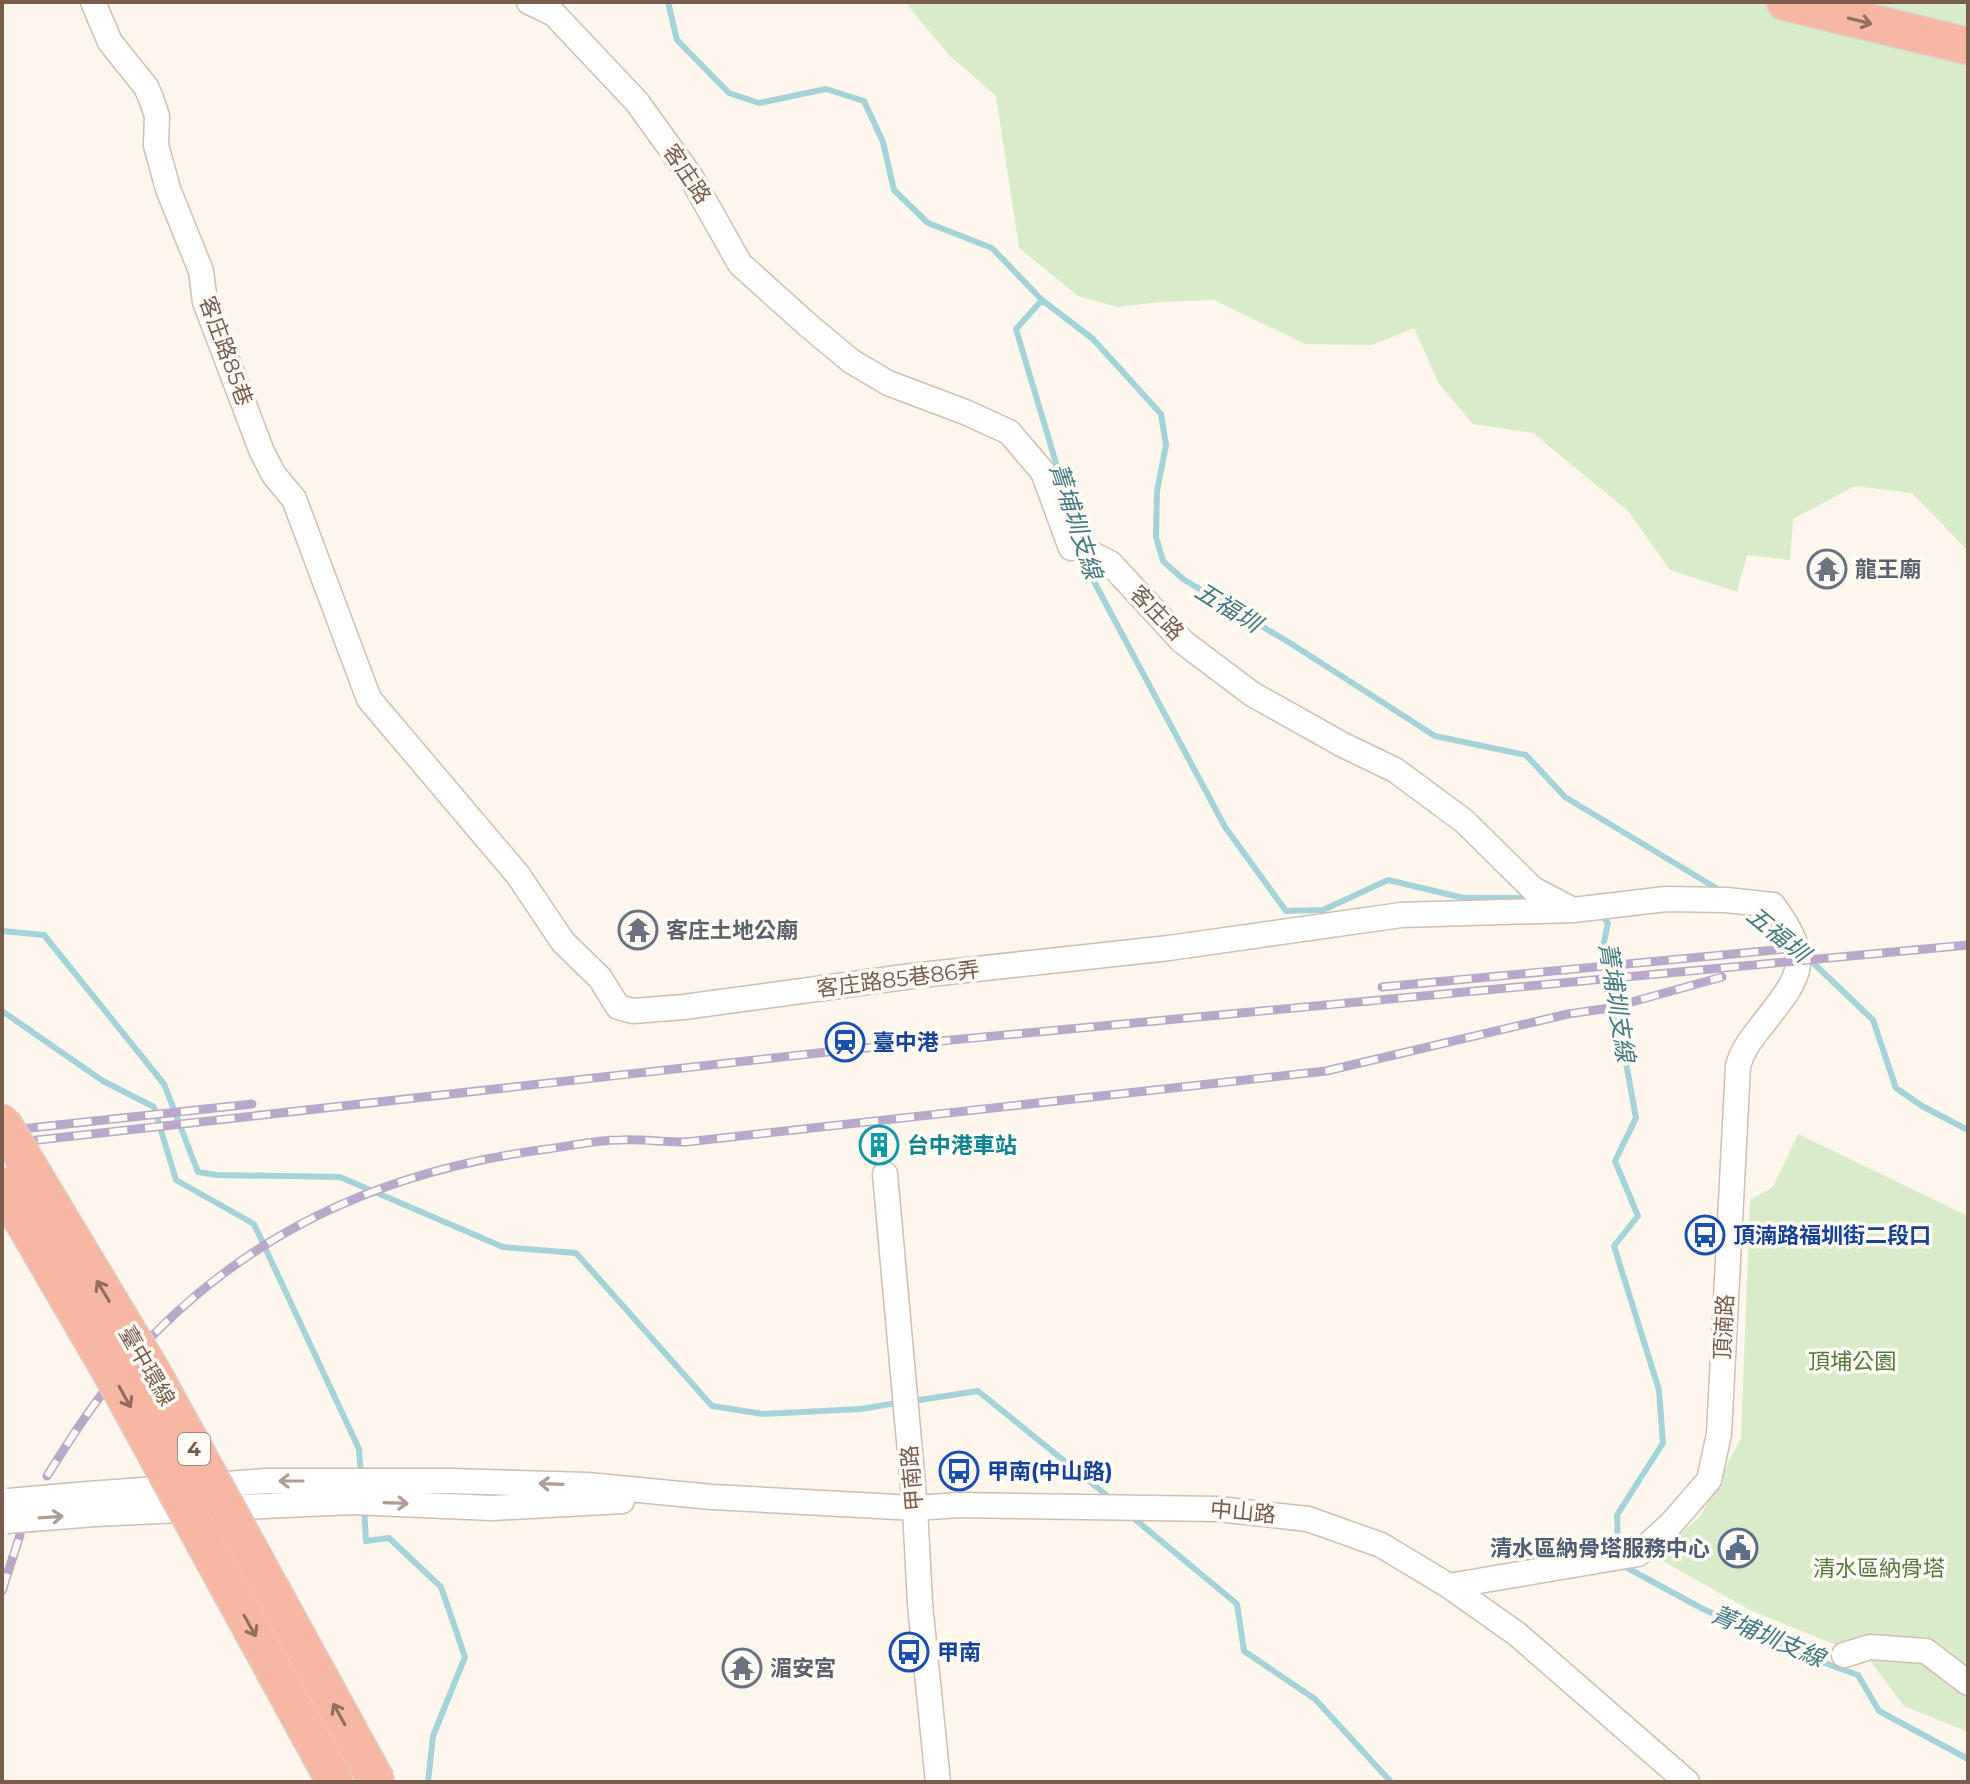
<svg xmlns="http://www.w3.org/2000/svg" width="1970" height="1784" font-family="Montserrat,'Noto Sans TC',sans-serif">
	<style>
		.green { fill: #d8ecc9 }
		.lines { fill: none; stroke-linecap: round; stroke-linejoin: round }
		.stream { stroke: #a5d3da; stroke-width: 6 }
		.minor-casing { stroke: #d1beb0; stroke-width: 27 }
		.highway-casing { stroke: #dad1cd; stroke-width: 39 }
		.minor { stroke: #fff; stroke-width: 24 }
		.highway { stroke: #f7b7a3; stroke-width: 36 }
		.rail-casing { stroke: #b9a8c9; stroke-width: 9 }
		.rail { stroke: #fffaf3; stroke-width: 6; stroke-dasharray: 18; stroke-linecap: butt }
		.minor-bridge-casing { stroke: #d1beb0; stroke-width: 27; stroke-linecap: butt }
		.highway-bridge-casing { stroke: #dad1cd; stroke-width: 39; stroke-linecap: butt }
		.minor-bridge { stroke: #fff; stroke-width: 24 }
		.highway-bridge { stroke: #f7b7a3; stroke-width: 36 }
		.oneway { stroke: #936e5e }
		.oneway2 { stroke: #af9d94 }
		.labels { text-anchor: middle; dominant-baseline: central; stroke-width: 7; stroke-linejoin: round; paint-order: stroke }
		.shield { fill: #fffaf3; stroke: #a28b7f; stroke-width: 2 }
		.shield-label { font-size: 20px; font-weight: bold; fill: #7a5c4d }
		.street-label { font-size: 22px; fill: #7a5c4d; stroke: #fffaf3 }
		.worship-label { font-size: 22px; font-weight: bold; fill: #5b616d; stroke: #fffaf3; text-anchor: start }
		.transit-label { font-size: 22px; font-weight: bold; fill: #164399; stroke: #fffaf3; text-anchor: start }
		.culture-label { font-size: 22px; font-weight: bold; fill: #0d838f; stroke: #fffaf3; text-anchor: start }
		.park-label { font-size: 22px; fill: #537a41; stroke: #fffaf3 }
		.service-label { font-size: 22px; font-weight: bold; fill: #4e5e75; stroke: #fffaf3; text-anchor: end }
		.water-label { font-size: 24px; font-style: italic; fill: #437c86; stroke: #fffaf3 }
	</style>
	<rect width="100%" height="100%" fill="#fdf6ec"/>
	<!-- green -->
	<path class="green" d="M905 2H1968V551L1912 493 1855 486 1793 519 1790 560 1747 555 1737 592 1670 570 1629 512 1533 433 1473 424 1439 384 1414 328 1372 345 1305 344 1214 300 1160 302 1117 307 1078 296 1019 248 996 96 948 54Z
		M1798 1134 1968 1216V1732L1904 1706 1868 1658 1750 1610 1654 1556 1700 1517 1741 1438 1750 1200 1773 1187Z"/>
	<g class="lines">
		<!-- stream -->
		<path class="stream" d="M668 2 677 40 729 93 759 103 826 89 864 101 883 142 894 190 928 223 992 248 1042 300 1093 339 1161 414 1166 445 1157 491 1156 537 1163 561 1183 579 1290 643 1435 736 1526 755 1565 797 1721 891
			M1042 300 1016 329 1070 510
			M1085 559 1091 576 1225 827 1286 911 1323 910 1388 880 1464 898H1532
			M1754 912 1775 925
			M1600 913 1608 923 1604 942 1636 1118 1615 1161 1638 1216 1614 1246 1659 1390 1663 1443 1617 1515 1618 1550
			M2 931 44 935 164 1084 198 1172 217 1175 340 1177 503 1247 576 1253 712 1406 763 1414 861 1409 902 1402
			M1806 956 1873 1020 1896 1088 1922 1106 1968 1130
			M2 1011 103 1081 154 1107 176 1180 254 1224 359 1449 361 1476
			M913 1401 978 1391 1110 1498
			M364 1507 366 1541 389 1538 441 1587 465 1657 433 1736 428 1782
			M1131 1516 1237 1604 1244 1651 1315 1699 1391 1782
			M1620 1564 1703 1609 1819 1661 1858 1675 1879 1711 1968 1759"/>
		<!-- minor casing -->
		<g class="minor-casing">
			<path id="minor" d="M93 2 110 42 146 87 151 98 157 116 156 145 168 189 201 271 205 302 262 452 274 475 294 499 369 699 518 875 563 942 600 978 618 1007 633 1011 684 1007 912 976 1169 948 1401 915 1573 910 1666 899 1726 900 1773 905C1816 964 1799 977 1759 1029 1749 1042 1742 1051 1738 1066L1719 1434 1709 1480 1671 1524 1638 1554 1449 1586
				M529 2 554 14 637 102 691 177 740 264 809 326 851 361 888 383 965 412 1009 432 1043 472 1071 548 1078 547 1110 563 1183 642 1252 694 1343 745 1395 770 1464 821 1533 889 1571 909
				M885 1174 915 1508 920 1604 938 1782
				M88 1494 266 1481H451L587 1485 712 1497 915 1508 959 1505 1218 1509 1308 1519 1381 1545 1449 1586 1517 1634 1687 1782
				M95 1514 352 1502 492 1508 622 1501
				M1844 1655 1870 1647 1926 1651 1968 1683"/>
		</g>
		<!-- highway casing -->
		<g class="highway-casing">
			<path id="highway" d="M1785 2 1968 46"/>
		</g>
		<!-- minor -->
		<use href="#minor" class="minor"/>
		<!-- highway -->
		<use href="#highway" class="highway"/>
		<!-- rail casing -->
		<g class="rail-casing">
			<path id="rail" d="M1382 987 1797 948
				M2 1131 252 1104
				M2 1144 845 1050 1968 945
				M47 1476C72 1436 97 1397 128 1362 241 1234 380 1171 547 1149 571 1146 596 1140 620 1140 642 1139 664 1142 686 1142L1326 1071 1568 1014 1610 1008 1722 977
				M2 1591 20 1535"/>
		</g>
		<!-- rail -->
		<use href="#rail" class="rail"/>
		<!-- minor-bridge casing -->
		<g class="minor-bridge-casing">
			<path id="minor-bridge" d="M8 1501 88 1494
				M7 1521 95 1514"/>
		</g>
		<!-- highway-bridge casing -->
		<g class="highway-bridge-casing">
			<path id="highway-bridge" d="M2 1122 151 1370 377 1782
				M2 1185 117 1383 335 1782"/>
		</g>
		<!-- minor-bridge -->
		<use href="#minor-bridge" class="minor-bridge"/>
		<!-- highway-bridge -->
		<use href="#highway-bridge" class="highway-bridge"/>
	</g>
	<!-- one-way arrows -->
	<defs><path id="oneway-shaft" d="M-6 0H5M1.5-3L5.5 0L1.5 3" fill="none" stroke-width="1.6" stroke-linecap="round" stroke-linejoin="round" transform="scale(2)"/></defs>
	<g class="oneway">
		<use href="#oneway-shaft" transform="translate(1860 21) rotate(14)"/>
		<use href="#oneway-shaft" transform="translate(103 1291) rotate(-121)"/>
		<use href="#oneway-shaft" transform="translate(125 1397) rotate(61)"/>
		<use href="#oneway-shaft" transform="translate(250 1626) rotate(61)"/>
		<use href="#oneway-shaft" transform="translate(339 1714) rotate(-119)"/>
	</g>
	<g class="oneway2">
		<use href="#oneway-shaft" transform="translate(291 1481) rotate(180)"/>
		<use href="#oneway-shaft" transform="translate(551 1484) rotate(-178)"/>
		<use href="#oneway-shaft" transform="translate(396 1503) rotate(2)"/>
		<use href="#oneway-shaft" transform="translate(51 1517) rotate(-4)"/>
	</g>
	<!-- icons -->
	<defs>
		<g id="temple-ring" transform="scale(2)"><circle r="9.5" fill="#fffaf3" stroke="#6b7280" stroke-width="1.5"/><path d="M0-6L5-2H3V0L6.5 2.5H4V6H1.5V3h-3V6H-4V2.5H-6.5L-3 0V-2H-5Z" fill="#6b7280"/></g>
		<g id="station-ring" transform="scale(2)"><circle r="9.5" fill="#fffaf3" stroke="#1a4fb4" stroke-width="1.5"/><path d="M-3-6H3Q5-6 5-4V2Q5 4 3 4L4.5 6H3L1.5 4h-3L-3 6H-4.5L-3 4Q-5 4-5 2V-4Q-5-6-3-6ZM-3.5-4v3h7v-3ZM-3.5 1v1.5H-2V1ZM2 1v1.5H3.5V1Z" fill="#1a4fb4"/></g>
		<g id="building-ring" transform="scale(2)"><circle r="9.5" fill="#fffaf3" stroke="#0f9aa8" stroke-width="1.5"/><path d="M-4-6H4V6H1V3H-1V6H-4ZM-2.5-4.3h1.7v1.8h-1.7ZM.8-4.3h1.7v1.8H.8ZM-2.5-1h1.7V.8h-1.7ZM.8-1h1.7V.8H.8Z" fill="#0f9aa8"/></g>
		<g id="bus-ring" transform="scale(2)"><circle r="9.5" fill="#fffaf3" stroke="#1a4fb4" stroke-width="1.5"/><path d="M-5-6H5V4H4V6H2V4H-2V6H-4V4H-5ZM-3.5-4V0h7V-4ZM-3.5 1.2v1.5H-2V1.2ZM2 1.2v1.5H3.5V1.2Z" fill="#1a4fb4"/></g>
		<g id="civic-ring" transform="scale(2)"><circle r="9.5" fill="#fffaf3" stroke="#5c6f8a" stroke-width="1.5"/><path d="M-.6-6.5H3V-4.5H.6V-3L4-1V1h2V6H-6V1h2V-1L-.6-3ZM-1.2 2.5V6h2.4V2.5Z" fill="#5c6f8a"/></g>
	</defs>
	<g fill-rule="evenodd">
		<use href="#temple-ring" x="1827" y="569"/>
		<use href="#temple-ring" x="638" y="930"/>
		<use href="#station-ring" x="845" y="1042"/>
		<use href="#building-ring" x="879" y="1145"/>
		<use href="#bus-ring" x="1705" y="1235"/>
		<use href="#bus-ring" x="959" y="1471"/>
		<use href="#civic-ring" x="1738" y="1548"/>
		<use href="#bus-ring" x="909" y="1652"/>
		<use href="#temple-ring" x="742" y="1668"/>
	</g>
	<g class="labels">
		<!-- shield labels -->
		<rect class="shield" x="178" y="1433" width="32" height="32" rx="6"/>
		<g class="shield-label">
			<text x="194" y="1449">4</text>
		</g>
		<!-- street labels -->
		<g class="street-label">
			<text transform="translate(687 174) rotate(56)">客庄路</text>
			<text transform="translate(226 351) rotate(70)">客庄路85巷</text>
			<text transform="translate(1157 613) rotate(46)">客庄路</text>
			<text transform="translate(898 979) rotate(-7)">客庄路85巷86弄</text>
			<text transform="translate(1724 1327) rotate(-87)">頂湳路</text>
			<text transform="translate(147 1366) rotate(60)">臺中環線</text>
			<text transform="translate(912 1478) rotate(-95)">甲南路</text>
			<text transform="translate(1243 1512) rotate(5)">中山路</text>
		</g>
		<!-- worship labels -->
		<g class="worship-label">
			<text x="1855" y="569">龍王廟</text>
			<text x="666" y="930">客庄土地公廟</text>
			<text x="770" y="1668">湄安宮</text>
		</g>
		<!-- transit labels -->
		<g class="transit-label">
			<text x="873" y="1042">臺中港</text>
			<text x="1733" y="1235">頂湳路福圳街二段口</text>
			<text x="987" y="1471">甲南(中山路)</text>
			<text x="937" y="1652">甲南</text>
		</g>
		<!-- culture labels -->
		<g class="culture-label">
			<text x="907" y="1145">台中港車站</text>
		</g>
		<!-- park labels -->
		<g class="park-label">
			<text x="1852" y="1361">頂埔公園</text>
			<text x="1879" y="1568">清水區納骨塔</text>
		</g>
		<!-- service labels -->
		<g class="service-label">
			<text x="1710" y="1548">清水區納骨塔服務中心</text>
		</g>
		<!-- water labels -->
		<g class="water-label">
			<text transform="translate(1076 521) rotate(72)">菁埔圳支線</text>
			<text transform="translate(1228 607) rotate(32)">五福圳</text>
			<text transform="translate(1778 934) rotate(39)">五福圳</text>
			<text transform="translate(1617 1002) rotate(81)">菁埔圳支線</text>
			<text transform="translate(1768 1636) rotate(23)">菁埔圳支線</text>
		</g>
	</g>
	<!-- border -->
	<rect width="1970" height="1784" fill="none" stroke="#7a5c4d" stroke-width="8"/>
</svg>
